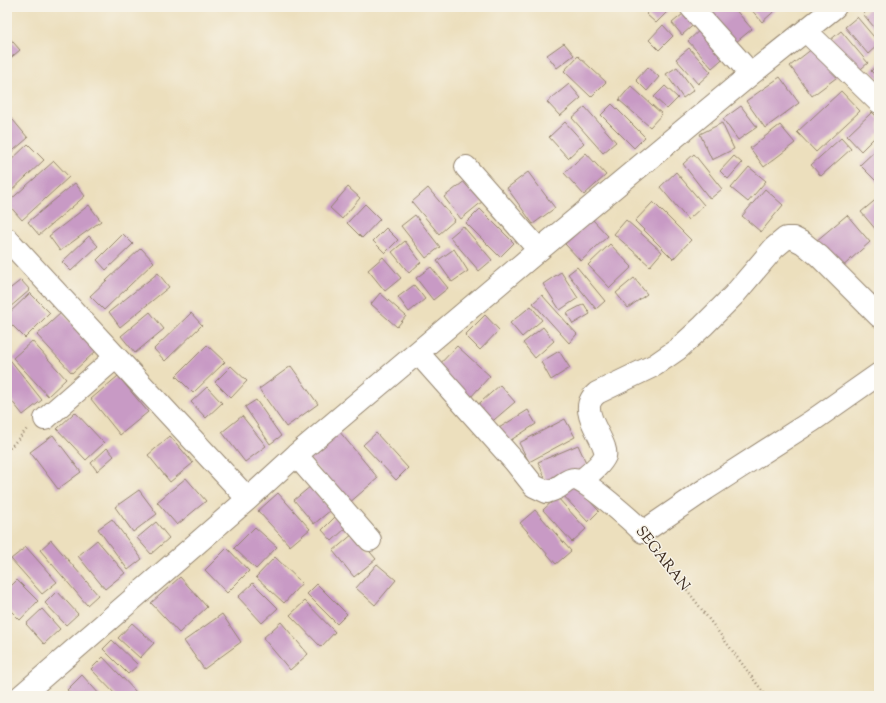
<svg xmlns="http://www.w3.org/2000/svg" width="886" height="703" font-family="'Sorts Mill Goudy',serif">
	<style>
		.building { fill: #c89ac5 }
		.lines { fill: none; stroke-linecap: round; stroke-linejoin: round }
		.minor-casing { stroke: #94846e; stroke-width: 24 }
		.path { stroke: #94846e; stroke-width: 2.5; stroke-dasharray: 1 3; stroke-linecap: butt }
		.minor { stroke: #fff; stroke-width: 22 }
		.labels { text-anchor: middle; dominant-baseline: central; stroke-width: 3; stroke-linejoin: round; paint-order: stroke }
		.street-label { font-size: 15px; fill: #3b2a1e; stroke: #f7f3e8 }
	</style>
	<rect width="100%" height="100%" fill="#f7f3e8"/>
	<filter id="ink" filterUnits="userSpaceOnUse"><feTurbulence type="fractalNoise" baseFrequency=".025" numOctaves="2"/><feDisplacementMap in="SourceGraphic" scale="8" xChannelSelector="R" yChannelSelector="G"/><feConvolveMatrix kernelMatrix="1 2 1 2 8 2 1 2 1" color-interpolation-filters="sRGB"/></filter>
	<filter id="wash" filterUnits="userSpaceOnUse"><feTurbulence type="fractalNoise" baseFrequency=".012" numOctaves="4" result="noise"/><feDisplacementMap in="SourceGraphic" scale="16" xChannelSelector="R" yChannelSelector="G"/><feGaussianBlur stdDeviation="0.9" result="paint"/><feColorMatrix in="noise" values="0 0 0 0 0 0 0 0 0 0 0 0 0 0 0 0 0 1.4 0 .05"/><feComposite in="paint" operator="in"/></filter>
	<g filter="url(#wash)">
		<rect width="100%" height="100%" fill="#ecdfbd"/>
		<g id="blocks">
			<!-- building -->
			<path class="building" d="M654 7H672L656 23 646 14Z
				M715 7H733L752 29 730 47 704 17Z
				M749 7H779L762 22Z
				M871 7H877L879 10V33L863 14Z
				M689 9 699 20 682 35 672 23Z
				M857 17 879 43V44L868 54 845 27Z
				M663 25 673 36 659 50 649 40Z
				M703 27 728 54 712 68 688 41Z
				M841 31 868 63 856 73 829 41Z
				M7 35 20 50 7 61Z
				M564 43 574 55 557 68 547 55Z
				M817 45 840 75 812 96 790 66Z
				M689 48 711 72 698 84 676 59Z
				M578 56 606 82 591 97 564 71Z
				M879 62V79L871 71Z
				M648 67 659 77 647 91 636 80Z
				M677 67 694 90 683 98 666 74Z
				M780 77 799 103 765 128 746 101Z
				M569 84 581 98 560 116 547 102Z
				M631 86 662 114 650 127 619 100Z
				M665 86 678 98 667 109 654 97Z
				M841 91 860 111 816 152 797 132Z
				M612 104 645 137 634 148 601 115Z
				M741 106 757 127 738 140 723 119Z
				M585 107 616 142 603 153 572 118Z
				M872 112 879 119V133L861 151 847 136Z
				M8 114 28 138 7 156V115Z
				M565 122 584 143 568 158 549 137Z
				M722 123 734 149 712 160 700 134Z
				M780 125 795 143 764 167 750 148Z
				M841 138 851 149 821 176 811 165Z
				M28 144 44 160 9 193 7 190V164Z
				M879 147V182L878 183 860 165Z
				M586 153 606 175 584 195 564 173Z
				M694 154 722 189 710 199 683 164Z
				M734 156 742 163 728 179 720 171Z
				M54 161 69 177 22 220 7 203Z
				M749 167 766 181 748 202 731 188Z
				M528 172 555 208 533 224 507 188Z
				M676 172 704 205 688 220 660 187Z
				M466 180 483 201 461 219 444 197Z
				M75 183 85 196 39 235 28 222Z
				M348 187 360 198 342 219 330 208Z
				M428 188 455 220 439 234 412 202Z
				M765 189 783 205 761 232 742 216Z
				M879 197V229L877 231 861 212Z
				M653 202 691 240 673 259 635 221Z
				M365 204 380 219 362 238 347 223Z
				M89 205 101 221 60 251 49 236Z
				M480 209 514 243 500 257 466 223Z
				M415 215 440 247 426 258 401 226Z
				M847 215 870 242 840 269 816 241Z
				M592 219 608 236 581 261 565 244Z
				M626 220 662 252 650 266 614 234Z
				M463 226 492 260 479 271 450 237Z
				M386 228 398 240 385 253 373 241Z
				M123 234 133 244 106 270 97 260Z
				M89 236 98 246 71 271 62 262Z
				M405 241 421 262 409 273 392 252Z
				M610 244 632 267 610 288 588 265Z
				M141 248 154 262 104 310 90 296Z
				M454 249 468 271 452 282 437 261Z
				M383 257 401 278 385 291 368 270Z
				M431 267 448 288 433 300 416 278Z
				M577 267 605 301 596 309 568 274Z
				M561 272 578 298 560 310 543 284Z
				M158 273 169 287 120 327 109 312Z
				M634 278 647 294 628 308 616 293Z
				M21 280 30 290 9 308 7 306V291Z
				M414 285 425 299 409 312 398 297Z
				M30 293 50 313 25 338 7 320V315Z
				M380 293 406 316 397 327 371 304Z
				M542 295 577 334 569 343 533 303Z
				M584 304 590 314 573 324 567 313Z
				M531 306 542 320 522 337 510 323Z
				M62 312 97 350 72 373 37 335Z
				M150 312 164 329 135 353 121 336Z
				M191 313 202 325 165 361 154 349Z
				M485 315 499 330 480 350 465 335Z
				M543 327 554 341 535 358 523 343Z
				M32 341 66 379 48 396 13 358Z
				M207 345 225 362 193 393 176 376Z
				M457 346 490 376 470 398 436 368Z
				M559 351 570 368 551 380 541 362Z
				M7 356 42 400 23 415 7 395Z
				M231 366 247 381 231 398 215 382Z
				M291 366 318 404 286 427 259 389Z
				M118 376 148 412 120 435 91 399Z
				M500 385 515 402 488 425 473 409Z
				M207 387 222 403 206 418 191 402Z
				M256 400 281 436 270 444 245 407Z
				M528 410 536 424 503 445 494 431Z
				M75 412 104 443 86 460 57 429Z
				M242 416 266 446 245 462 222 432Z
				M565 419 575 437 529 462 519 443Z
				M339 431 378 478 348 504 308 458Z
				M376 433 408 468 396 480 363 445Z
				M53 435 81 472 58 489 30 452Z
				M170 436 193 463 170 482 148 455Z
				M578 445 588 467 548 485 538 462Z
				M107 448 114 456 97 471 91 463Z
				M186 478 206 501 177 525 157 502Z
				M573 483 599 511 588 522 562 494Z
				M311 486 331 510 314 524 294 500Z
				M139 490 157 514 133 532 115 507Z
				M278 493 310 529 290 546 258 511Z
				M557 497 586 529 572 542 543 510Z
				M535 510 571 551 556 564 520 523Z
				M337 515 348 526 332 541 322 530Z
				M112 519 142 559 128 570 98 529Z
				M156 522 169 538 151 554 137 538Z
				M255 527 277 547 256 569 234 548Z
				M354 533 376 559 354 577 333 551Z
				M51 540 98 595 87 605 40 550Z
				M97 540 125 573 105 589 78 556Z
				M26 547 57 582 42 594 11 559Z
				M227 548 249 571 227 593 205 570Z
				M275 557 302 583 284 603 256 577Z
				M377 564 396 580 375 605 356 588Z
				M180 577 207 607 179 633 151 603Z
				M17 580 38 601 20 620 7 607V590Z
				M253 583 278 608 262 623 238 597Z
				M317 584 347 614 337 624 307 594Z
				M57 591 78 614 66 625 45 603Z
				M305 601 335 632 321 647 290 615Z
				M42 609 60 629 44 644 26 624Z
				M222 614 241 642 204 669 184 641Z
				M281 622 308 654 290 670 263 638Z
				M132 623 154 643 140 658 118 638Z
				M112 640 138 665 128 674 103 649Z
				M103 657 137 693 133 696H117L91 669Z
				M82 675 101 696H73L67 690Z"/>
		</g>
	</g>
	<g filter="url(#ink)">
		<use href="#blocks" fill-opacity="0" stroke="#94846e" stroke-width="1"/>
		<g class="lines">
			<!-- minor casing -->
			<g class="minor-casing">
				<path id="minor" d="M691 7 751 74
					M806 31 879 102
					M466 167 539 250
					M7 239 116 357 248 499
					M418 353 515 462 534 486 547 492C549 491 553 490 555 489 562 486 567 479 574 479 584 478 634 523 643 532L706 489 812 421 879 374
					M45 419 116 357
					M296 455 370 540
					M581 481C589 474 601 465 605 456 606 452 605 450 604 447 600 434 583 413 591 400 592 397 595 395 597 393L655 365 678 349 703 326 734 295 774 248 786 238H793L803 243 819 256 879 316
					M21 696 248 499 296 455 539 250 751 74 835 7"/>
			</g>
			<!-- path -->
			<path class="path" d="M7 451 27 429
				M656 548 766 696"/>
			<!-- minor -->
			<use href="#minor" class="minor"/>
		</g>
	</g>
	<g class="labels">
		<!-- street labels -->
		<g class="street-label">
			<text transform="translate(662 559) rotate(52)">SEGARAN</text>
		</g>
	</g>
	<!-- margin -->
	<rect width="886" height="703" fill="none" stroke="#f7f3e8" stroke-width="24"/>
</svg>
